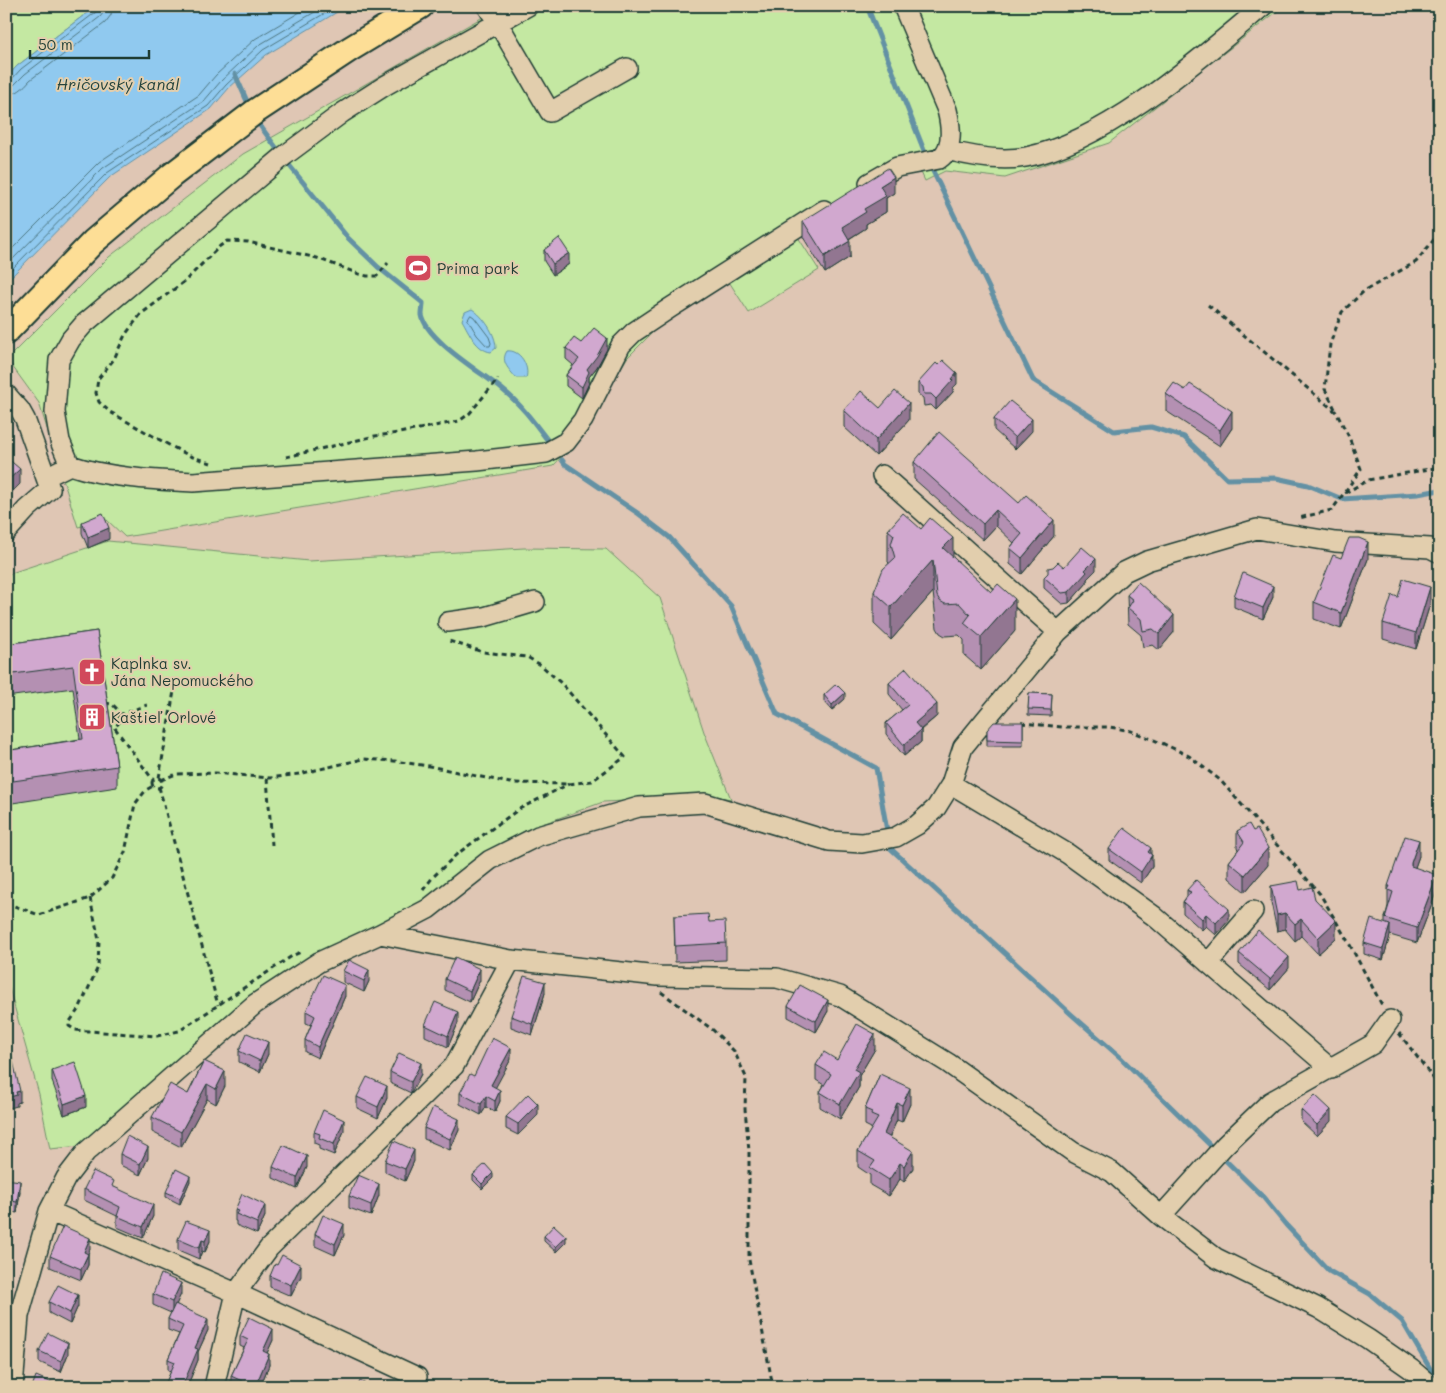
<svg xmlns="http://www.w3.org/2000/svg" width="1446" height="1393" font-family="Mali,sans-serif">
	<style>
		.green { fill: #c4e8a2; stroke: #72926b }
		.water { fill: #90c9ef; stroke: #6391a4 }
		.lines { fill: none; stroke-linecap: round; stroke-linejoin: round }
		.shore { stroke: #4c757f; stroke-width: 1 }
		.stream { stroke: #6391a4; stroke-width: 5 }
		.minor-casing { stroke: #1f3d34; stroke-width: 22 }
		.major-casing { stroke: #1f3d34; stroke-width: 28 }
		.path { stroke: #1f3d34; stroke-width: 3; stroke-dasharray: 5 4; stroke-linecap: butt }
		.minor { stroke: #e2cead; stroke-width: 19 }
		.major { stroke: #fdde96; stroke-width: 24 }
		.wall { fill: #b490b2; stroke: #1f3d34 }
		.shaded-wall { fill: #927691; stroke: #1f3d34 }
		.building { fill: #d1a8cf; stroke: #1f3d34 }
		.labels { text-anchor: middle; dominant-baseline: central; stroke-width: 4; stroke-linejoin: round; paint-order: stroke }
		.poi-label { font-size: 15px; fill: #1f3d34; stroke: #e2cead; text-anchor: start }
		.water-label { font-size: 16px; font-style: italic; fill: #25443d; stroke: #e2cead }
	</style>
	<rect width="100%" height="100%" fill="#dfc6b4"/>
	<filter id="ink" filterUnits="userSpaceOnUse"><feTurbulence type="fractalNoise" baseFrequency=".02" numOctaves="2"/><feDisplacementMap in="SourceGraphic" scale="10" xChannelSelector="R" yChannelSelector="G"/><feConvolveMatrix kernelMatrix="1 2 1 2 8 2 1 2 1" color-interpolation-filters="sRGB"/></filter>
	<g filter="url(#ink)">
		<!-- green -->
		<path class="green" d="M6 6H96L17 66 6 78Z
			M502 6H1284L1109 143 1005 178 945 171 925 181 920 170 910 168 721 279 655 330 627 358 579 439 553 466 125 537 107 520 78 527 39 403 7 359 109 257 243 154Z
			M796 234 819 270 749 313 726 277Z
			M108 541 309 561 524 548 606 549 660 598 704 732 731 799 709 795H680L646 800 603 802 526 830 498 847 421 905 393 921 344 939 249 998 80 1146 50 1149 39 1094 6 977V576L14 572Z"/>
		<!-- water -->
		<path class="water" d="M96 6H347L266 55 229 88 211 109 110 177 6 282V78L17 66Z
			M472 309C483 316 496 334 496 348L491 352C476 350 469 332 462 320L465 312Z
			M507 351C520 349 530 367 526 378H516C509 369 500 362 507 351Z"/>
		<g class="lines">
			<!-- shore -->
			<path class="shore" d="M6 81 11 80 21 69 96 12 98 6
				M6 87 14 85 25 74 100 17 104 12 105 6
				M6 95C18 94 23 88 30 80L105 23 111 15 112 6
				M6 255 99 162 199 95 216 75 255 39 310 6
				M6 266 103 168 204 101 221 81 259 45 325 6
				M6 275 107 173 208 106 226 85 263 50 337 6
				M471 315 474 317 489 337 491 343 490 346H487L477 335 468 320Z"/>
			<!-- stream -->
			<path class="stream" d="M867 6 927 158
				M235 74 250 108
				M256 120 280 153
				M285 160 348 238 378 267 423 303C423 307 422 312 422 315 426 340 484 374 503 390 522 405 536 425 551 445
				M930 165 1033 380 1114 431 1151 427 1184 437 1227 479 1276 478 1308 485 1342 499 1418 494 1440 490
				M562 460 565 464 639 514 669 537 731 606 777 714 876 768 890 848 1071 1014 1120 1057 1263 1197 1286 1225 1329 1271 1370 1294 1402 1321 1438 1382"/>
			<!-- minor casing -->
			<g class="minor-casing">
				<path id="minor" d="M487 6 498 23 550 112 627 68
					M947 150C973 157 1000 162 1026 157 1106 142 1201 58 1263 6
					M869 183 897 167 939 159C954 149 951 126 947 110L903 6
					M6 394 20 410 25 419 50 489 27 509 6 532
					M70 465C108 478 154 480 193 482L477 461 546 453 566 442 583 420 621 345 634 332 670 308 824 210
					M882 475 1058 632
					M46 477 70 465 60 441 55 412 59 360 71 339 84 324 284 156 342 113 386 85 528 6
					M448 622 484 617 535 602
					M951 784 1068 854 1154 916 1331 1069
					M380 934 428 909 490 860 538 836 639 807 705 803 829 841 862 843 896 837 917 825 936 808 951 784 963 747 985 720 1058 632 1124 572 1147 561 1257 529 1335 542 1430 548 1440 553
					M1208 963 1253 911
					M49 1211 236 1293 417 1377
					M1161 1216 1225 1145 1270 1102 1373 1044 1390 1020
					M13 1387 19 1316 49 1211 66 1178 86 1152 255 1004 319 962 380 934 511 960 658 976 777 978 840 996 948 1063 1073 1152 1112 1172 1161 1216 1216 1258 1318 1308 1368 1339 1411 1369 1432 1387
					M214 1387 236 1293 269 1248 454 1066 511 960"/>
			</g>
			<!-- major casing -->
			<g class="major-casing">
				<path id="major" d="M6 332 93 242 172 175 256 111 350 49 421 6"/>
			</g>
			<!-- path -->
			<path class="path" d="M1208 305 1336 412 1349 437 1361 469 1332 510 1299 518
				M1335 409 1325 389 1330 344 1342 312 1364 291 1416 262 1440 232
				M286 457 375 436 399 433 459 421 469 414 498 379
				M211 463 190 456 169 445 110 412 99 402 96 393 98 379 114 359 125 335 141 314 185 281 220 246 227 241 248 242 317 258 359 274 367 276H377L388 263
				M1345 493 1368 480 1440 467
				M105 703 112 704 117 709 120 721 114 729
				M119 715 147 705
				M1021 723 1063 727H1110L1131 731 1164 744 1189 756 1220 780 1320 894 1350 945 1383 1007
				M115 728 153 780
				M159 778 174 691
				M267 778 272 845
				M152 783a5 5 0 1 1 10 0a5 5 0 1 1-10 0Z
				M161 780 176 774 215 773 270 778 299 774 363 759 394 761 429 766 510 783 569 784 592 781 625 757 562 684 541 665 527 657 483 652 449 641
				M159 787 218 1005
				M423 890 433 877 457 854 519 809 569 784
				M90 898 99 940 98 967 80 1007 69 1023V1026L75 1030 157 1036 179 1031 292 956 301 952
				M6 903 39 915 90 898 112 878 125 852 135 804 146 790 153 786
				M661 992 713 1030 734 1051 746 1077 745 1109 749 1151V1260L773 1387
				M1399 1033 1440 1087"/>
			<!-- minor -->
			<use href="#minor" class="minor"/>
			<!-- major -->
			<use href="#major" class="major"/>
		</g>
		<!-- wall -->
		<path class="wall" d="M894 193 886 198V212L866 224V228L849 239 850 257 825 273 803 237V221Z
			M544 250 569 264 553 275 544 261Z
			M581 343 607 349 597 367 589 377V383L582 398 566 386V375L573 365 566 359V348Z
			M918 383 957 384 953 388V392L936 410 931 405 924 406 923 398 918 394Z
			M1166 394 1232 428 1220 446 1166 411Z
			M880 408 909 420 876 456 844 427V410Z
			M994 419 1032 431 1015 449 994 430Z
			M914 462 1054 536 1022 574 1010 564V548L1014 543 996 526 983 540 914 479Z
			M82 522 109 539 88 548 82 533Z
			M888 530 953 557 1015 631 981 670 964 655V640L959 635 945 636 940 633 937 628 933 592 891 640 874 624V592L889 563 888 562Z
			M1341 558 1368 559 1341 629 1314 619V602Z
			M1064 567 1096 570 1087 579V583L1069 603 1062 604 1044 588V577Z
			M1127 595 1174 632 1159 650 1153 645 1143 647 1141 635 1128 624Z
			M1234 596 1273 597 1263 619 1234 607Z
			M1398 597 1430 604 1416 649 1383 639V623Z
			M97 631 117 766V787L6 804V715L11 750 80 739 73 688 6 697V644Z
			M889 683 937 716 921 730V742L904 756 886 734V723L902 710 889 694Z
			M1029 693 1052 694 1051 716 1028 715Z
			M824 695 845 699 832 710 824 701Z
			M1023 722V746H987V730Z
			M1237 831H1253L1268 865 1245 892 1229 878V862L1238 850 1237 847Z
			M1109 849 1151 854 1152 867 1141 883 1109 860Z
			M1419 856 1415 867 1437 890 1417 943 1390 935 1383 960 1364 954V943L1385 923V918L1388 906V886Z
			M1271 886 1300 890 1315 899 1336 938 1318 954 1301 936 1295 941 1285 929 1277 931 1271 902Z
			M1187 890 1229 920 1216 935 1206 926 1202 930 1183 913V902L1187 896Z
			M674 916 726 943V960L675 962Z
			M1239 953 1289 968 1270 990 1239 964Z
			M343 971 369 981 364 992 343 982Z
			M445 979 480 980 470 1002 445 990Z
			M545 993 532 1035 511 1027V1016Z
			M345 996 318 1058 305 1052V1040L311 1025 306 1023V1011Z
			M788 1006 828 1011 816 1032 788 1017Z
			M458 1023 448 1047 425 1036V1025Z
			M875 1049 859 1076V1087L840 1119 820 1107V1092L824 1085 816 1080V1065Z
			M239 1051 268 1054 260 1072 239 1062Z
			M511 1059 495 1087 500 1101 495 1112 486 1107 481 1115 460 1104V1093L474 1076Z
			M204 1061 225 1086 216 1104 207 1099 181 1147 152 1132V1117L188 1094Z
			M52 1070 86 1107 64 1115 52 1081Z
			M390 1072 421 1074 411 1093 390 1083Z
			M880 1074 910 1104 902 1122 897 1120 889 1137 913 1168 904 1182 900 1179 889 1196 870 1185V1175L858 1167V1151L871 1130V1128L865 1125V1109Z
			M357 1097 387 1098 378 1118 357 1108Z
			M1301 1110 1331 1121 1317 1136 1301 1121Z
			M538 1115 518 1135 506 1129V1117Z
			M424 1128 459 1130 450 1150 424 1139Z
			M344 1131 334 1155 319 1149V1145L314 1143V1132Z
			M120 1154 148 1158 140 1175 120 1165Z
			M385 1161H414L405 1181 385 1172Z
			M273 1167H307L297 1189 273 1178Z
			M473 1175 493 1178 482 1189 473 1180Z
			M6 1179 20 1192 17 1213 6 1211Z
			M190 1181 180 1204 166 1197V1192Z
			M114 1187 153 1216 143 1238 117 1227V1216L84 1200V1189Z
			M379 1195 371 1216 349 1208V1196Z
			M235 1210 265 1216 257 1234 236 1225V1221H235Z
			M315 1234 344 1235 335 1255 315 1246Z
			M544 1236 566 1242 556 1252 544 1241Z
			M178 1239 210 1241 205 1252 202 1251 199 1259 178 1250Z
			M90 1249 88 1254V1265L81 1280 50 1267V1256Z
			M277 1265 301 1276 291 1296 270 1287V1276Z
			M153 1294H181L176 1304 208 1330 198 1352V1360L187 1387H164L171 1371 168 1370V1359L179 1334 168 1330V1319L171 1313 153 1305Z
			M49 1302 78 1306 70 1324 49 1313Z
			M240 1336 273 1340 267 1353 269 1365 260 1387 231 1386V1376L244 1348 240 1346Z
			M39 1351 68 1354 61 1372 39 1362Z"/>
		<!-- shaded-wall -->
		<path class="shaded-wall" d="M894 177V193L886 198V212L866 224V228L842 243V227L864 209 880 186Z
			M850 241V257L825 273V256Z
			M569 253V264L553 275V264Z
			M607 338V349L597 367 589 377V383L582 398V387L587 369Z
			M957 373V384L953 388V392L936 410V399Z
			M909 403V420L876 456V440Z
			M1232 411V428L1220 446V430Z
			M1032 419V431L1015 449V438Z
			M20 469V484L6 498V482Z
			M996 510V526L983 540V524Z
			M1054 520V536L1022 574V558Z
			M109 528V539L88 548V537Z
			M953 538V570L943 548Z
			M1368 542V559L1341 629V613Z
			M1096 559V570L1087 579V583L1069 603V592L1085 570Z
			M933 560V592L891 640V607Z
			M1273 586V597L1263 619V608Z
			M1430 587V604L1416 649V633Z
			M1015 599V631L981 670V637Z
			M1174 615V632L1159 650V634Z
			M845 693V699L832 710V705Z
			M937 704V716L915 734V723Z
			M921 730V742L904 756V745Z
			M1419 840V856L1411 879V863Z
			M1151 848V858L1152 855V867L1141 883V872L1148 852Z
			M1268 848V865L1245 892V875Z
			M1437 875V890L1417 943V928Z
			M1229 909V920L1216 935V923Z
			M1285 913V929L1277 931V915Z
			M1206 914V926L1202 930V919Z
			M1301 919V936L1295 941V924Z
			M1336 921V938L1318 954V938Z
			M1390 925V936L1383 960V949Z
			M1289 957V968L1270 990V979Z
			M480 969V980L470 1002V991Z
			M369 970V981L364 992V981Z
			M545 982V993L532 1035V1024Z
			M345 985V996L318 1058V1047Z
			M828 1000V1011L816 1032V1021Z
			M458 1012V1023L448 1047V1036Z
			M875 1034V1049L859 1076V1087L840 1119V1104L854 1069Z
			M268 1042V1054L260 1072V1061Z
			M511 1048V1059L491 1096V1085Z
			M421 1063V1074L411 1093V1082Z
			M225 1071V1086L216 1104V1089Z
			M207 1084V1099L181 1147V1132Z
			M387 1086V1098L378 1118V1107Z
			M910 1088V1104L902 1122V1105Z
			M500 1090V1101L495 1112V1101Z
			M20 1091V1102L17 1103V1106L6 1109V1098L16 1092Z
			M86 1096V1107L64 1115V1104Z
			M486 1096V1107L481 1115V1104Z
			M897 1103V1120L884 1150V1134Z
			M538 1104V1115L518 1135V1124Z
			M1331 1110V1121L1317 1136V1125Z
			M459 1119V1130L450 1150V1139Z
			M344 1120V1131L334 1155V1144Z
			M148 1147V1158L140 1175V1164Z
			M414 1150V1161L405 1181V1169Z
			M913 1151V1168L904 1182V1166Z
			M307 1156V1167L297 1189V1178Z
			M900 1163V1179L889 1196V1180Z
			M493 1173V1178L482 1189V1184Z
			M190 1176V1181L180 1204V1198Z
			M20 1181V1192L17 1213V1202Z
			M379 1184V1195L371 1216V1205Z
			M153 1205V1216L143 1238V1227Z
			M265 1205V1216L257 1234V1223Z
			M344 1224V1235L335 1255V1244Z
			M210 1230V1241L205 1252V1241Z
			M566 1236V1242L556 1252V1247Z
			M90 1238V1249L84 1263V1252Z
			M202 1240V1251L199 1259V1248Z
			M88 1254V1265L81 1280V1269Z
			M8 1260V1271L6 1280V1269Z
			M301 1265V1276L291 1296V1285Z
			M181 1283V1294L172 1314V1302Z
			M78 1295V1306L70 1324V1313Z
			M208 1319V1330L198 1352V1360L187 1387H182L195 1348Z
			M273 1329V1340L263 1362V1351Z
			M68 1343V1354L61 1372V1361Z
			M269 1354V1365L260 1387H255Z"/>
		<!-- building -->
		<path class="building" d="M888 168 894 177 880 186 886 196 864 209 866 212 842 227 850 241 825 256 803 221Z
			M559 238 569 253 553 264 544 250Z
			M594 328 607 338 597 356 587 369 589 372 582 387 566 375 579 359 566 348 574 338 581 343Z
			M943 360 957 373 952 379 953 380 936 399 931 394H924L923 387 918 383 936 363 938 365Z
			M1174 383 1185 390 1190 384 1232 411 1220 430 1166 394Z
			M861 391 880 408 895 391 909 403 876 440 844 410Z
			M1010 401 1032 419 1015 438 994 419Z
			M939 432 1019 503 1026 495 1054 520 1022 558 1010 548 1022 534 996 510 983 524 914 462Z
			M6 457 20 469 6 482Z
			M103 513 109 528 88 537 82 522Z
			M903 513 921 529 930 518 953 538 943 548 991 592 998 584 1015 599 981 637 964 623 970 615 959 603 945 604 940 601 937 596 933 560 891 607 874 592 883 569 895 558 891 544 894 535 888 530Z
			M1349 538H1359L1368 542 1341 613 1314 602 1333 555 1341 558Z
			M1082 547 1096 559 1085 570 1087 572 1069 592 1062 593 1044 577 1048 573V568L1053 567 1058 562 1064 567Z
			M1243 573 1273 586 1263 608 1234 596Z
			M1403 579 1430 587 1416 633 1383 623 1392 595 1398 597Z
			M1138 582 1174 615 1159 634 1153 629 1143 631 1141 619 1128 608 1133 600 1127 595Z
			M97 631 117 766 6 782V715L11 750 83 739 73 666 6 675V644Z
			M906 668 937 704 915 723 921 730 904 745 886 723 908 705 889 683Z
			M836 684 845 693 832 705 824 695Z
			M1029 693 1052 694 1051 710 1028 709Z
			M994 722H1023V741L987 740V730Z
			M1249 824 1253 831 1257 829 1268 848 1245 875 1229 862 1244 842 1237 831Z
			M1124 828 1151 848 1148 852 1152 855 1141 872 1109 849Z
			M1405 836 1419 840 1411 863V866L1437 875 1417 928 1385 918 1393 892 1388 890 1390 886H1388Z
			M1196 880 1229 909 1216 923 1206 914 1202 919 1183 902 1191 892 1187 890Z
			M1298 881 1300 890 1312 887 1315 899 1336 921 1318 938 1301 919 1295 924 1285 913 1277 915 1271 886Z
			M708 914 709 922 725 921 726 943 675 946 674 916Z
			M1371 919 1390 925 1383 949 1364 943Z
			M1258 930 1289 957 1270 979 1239 953Z
			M455 957 480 969 470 991 445 979Z
			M349 960 369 970 364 981 343 971Z
			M323 975 345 985 318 1047 305 1040 315 1016 306 1011Z
			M524 976 545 982 532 1024 511 1016Z
			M800 985 828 1000 816 1021 788 1006Z
			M435 1002 458 1012 448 1036 425 1025Z
			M857 1024 875 1034 854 1069 859 1072 840 1104 820 1092 831 1074 816 1065 824 1052 837 1060Z
			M247 1033 268 1042 260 1061 239 1051Z
			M492 1038 511 1048 491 1085 500 1090 495 1101 486 1096 481 1104 460 1093 470 1074 474 1076Z
			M9 1044 20 1091 16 1092 17 1095 6 1098V1045Z
			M399 1053 421 1063 411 1082 390 1072Z
			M204 1061 225 1071 216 1089 207 1084 181 1132 152 1117 170 1084 188 1094Z
			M75 1062 86 1096 64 1104 52 1070Z
			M880 1074 910 1088 902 1105 897 1103 884 1134 913 1151 904 1166 900 1163 889 1180 870 1168 875 1161 858 1151 878 1118 871 1115 872 1112 865 1109Z
			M367 1077 387 1086 378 1107 357 1097Z
			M528 1094 538 1104 518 1124 506 1117Z
			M1315 1095 1331 1110 1317 1125 1301 1110Z
			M433 1107 459 1119 450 1139 424 1128Z
			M323 1110 344 1120 334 1144 319 1138 320 1134 314 1132Z
			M127 1136 148 1147 140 1164 120 1154Z
			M394 1141 414 1150 405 1169 385 1161Z
			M283 1145 307 1156 297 1178 273 1167Z
			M485 1164 493 1173 482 1184 473 1175Z
			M176 1169 190 1176 180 1198 166 1192Z
			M93 1171 114 1181 112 1186 153 1205 143 1227 117 1216 120 1207 84 1189Z
			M358 1175 379 1184 371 1205 349 1196Z
			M6 1179 20 1181 17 1202 6 1200Z
			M242 1194 265 1205 257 1223 236 1214 238 1211 235 1210Z
			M323 1215 344 1224 335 1244 315 1234Z
			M186 1221 210 1230 205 1241 202 1240 199 1248 178 1239Z
			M554 1225 566 1236 556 1247 544 1236Z
			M63 1226 90 1238 84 1252 88 1254 81 1269 50 1256Z
			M282 1255 301 1265 291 1285 270 1276 275 1264 277 1265Z
			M161 1274 181 1283 172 1302 153 1294Z
			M58 1285 78 1295 70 1313 49 1302Z
			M175 1304 208 1319 195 1348 198 1349 182 1387H164L175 1362 168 1359 183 1326 168 1319Z
			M249 1317 273 1329 263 1351 269 1354 255 1387 231 1376 248 1340 240 1336Z
			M48 1333 68 1343 61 1361 39 1351Z
			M36 1376 62 1387H32Z
			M360 1381 372 1387H357Z"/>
	</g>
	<!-- icons -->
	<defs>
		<g id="stadium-square" transform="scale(1.4375)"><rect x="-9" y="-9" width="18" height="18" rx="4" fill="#d1495b" stroke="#e2cead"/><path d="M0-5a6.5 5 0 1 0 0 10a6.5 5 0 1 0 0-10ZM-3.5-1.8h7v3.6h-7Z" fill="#fff"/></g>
		<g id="church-square" transform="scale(1.4375)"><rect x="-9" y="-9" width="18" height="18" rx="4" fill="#d1495b" stroke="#e2cead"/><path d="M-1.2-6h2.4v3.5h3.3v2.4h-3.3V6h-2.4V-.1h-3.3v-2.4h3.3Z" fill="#fff"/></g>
		<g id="building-square" transform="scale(1.4375)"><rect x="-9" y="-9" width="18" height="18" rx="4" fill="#d1495b" stroke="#e2cead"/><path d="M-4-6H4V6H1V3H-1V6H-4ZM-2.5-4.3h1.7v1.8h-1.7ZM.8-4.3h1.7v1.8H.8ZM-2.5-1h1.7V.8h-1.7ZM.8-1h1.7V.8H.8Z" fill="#fff"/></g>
	</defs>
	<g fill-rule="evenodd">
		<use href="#stadium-square" x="418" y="268"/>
		<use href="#church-square" x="92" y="672"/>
		<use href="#building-square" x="92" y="717"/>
	</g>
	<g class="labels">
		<!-- poi labels -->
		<g class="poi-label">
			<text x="437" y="268">Prima park</text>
			<text x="111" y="663">Kaplnka sv.<tspan x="111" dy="17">Jána Nepomuckého</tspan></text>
			<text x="111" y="717">Kaštieľ Orlové</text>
		</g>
		<!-- water labels -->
		<g class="water-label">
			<text x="118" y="83">Hričovský kanál</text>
		</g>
	</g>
	<!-- margin -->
	<rect width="1446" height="1393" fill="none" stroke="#e2cead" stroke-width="25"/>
	<rect x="12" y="12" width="1421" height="1368" fill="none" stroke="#1f3d34" stroke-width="2" filter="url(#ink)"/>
	<!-- scale -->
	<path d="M30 50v8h119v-8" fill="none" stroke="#1f3d34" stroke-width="2.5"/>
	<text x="38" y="50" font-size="15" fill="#1f3d34" stroke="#e2cead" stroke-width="4" paint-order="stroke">50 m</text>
</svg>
